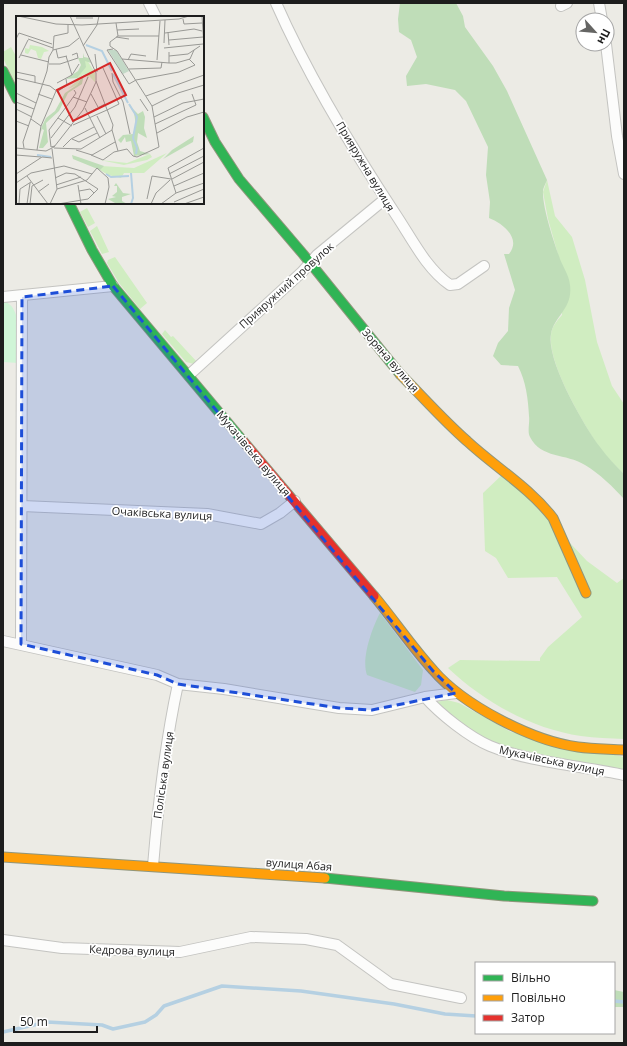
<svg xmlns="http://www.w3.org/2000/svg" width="627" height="1046" font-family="'Open Sans',sans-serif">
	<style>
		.grass { fill: #d0edc1 }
		.forest { fill: #bfddb8 }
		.park { fill: #d0f5d7 }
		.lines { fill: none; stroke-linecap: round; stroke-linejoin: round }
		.stream { stroke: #b5d0e2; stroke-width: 3.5 }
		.street-casing { stroke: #c4c4c1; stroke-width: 12 }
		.fast-casing { stroke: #90967c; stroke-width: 11 }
		.slow-casing { stroke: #90967c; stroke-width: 11 }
		.jam-casing { stroke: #90967c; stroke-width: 11 }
		.street { stroke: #fcfcfb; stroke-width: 10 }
		.fast { stroke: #30b455; stroke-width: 9 }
		.slow { stroke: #ff9f0a; stroke-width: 9 }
		.jam { stroke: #e5322d; stroke-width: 9 }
		.marked { fill: #1d4ed8; fill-opacity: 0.2; stroke: #1d4ed8; stroke-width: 3; stroke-dasharray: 8 5; stroke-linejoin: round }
		.labels { text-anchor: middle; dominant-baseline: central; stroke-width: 3.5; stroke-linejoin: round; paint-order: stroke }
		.street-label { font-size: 11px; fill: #1d1d1d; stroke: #fff }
		.inset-river { fill: none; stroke: #b5d0e2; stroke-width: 2 }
		.inset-road { fill: none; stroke: #999995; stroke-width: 1 }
		.view { fill: #d62828; fill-opacity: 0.15; stroke: #d62828; stroke-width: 2 }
		.inset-edge { fill: none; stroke: #1d1d1d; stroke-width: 2 }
	</style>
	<rect width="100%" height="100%" fill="#ecebe5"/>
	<!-- grass -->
	<path class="grass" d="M11 47 17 58 16 85 3 58V52Z
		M547 180 555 216 572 237 585 280 597 342 612 386 624 404V474C616 466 606 457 599 447 583 423 548 364 551 336 551 327 557 321 562 315L559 258 548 219 543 192Z
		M87 208 95 223 88 227 80 212Z
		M97 226 109 252 102 254 90 231Z
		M115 257 147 303 140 309 119 283 107 263 108 260Z
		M165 330 171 337 173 336 197 362 194 364 186 362 162 334Z
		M504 473 587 561 617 583 624 578V739C610 738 595 738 581 736 532 729 484 702 448 668L460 660 540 661V658L548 647 582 617 557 577 508 578 496 558 485 551 483 493Z
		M380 613 423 670 421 685 415 692 367 675C361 659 372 628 380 613Z
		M447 700 459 703 511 732 624 757V772L508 747C476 737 461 723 436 702Z"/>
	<!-- forest -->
	<path class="forest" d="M400 3H456L463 16 465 27 493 66 507 91 547 180C546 183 543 188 543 191 542 206 554 242 559 256 562 266 569 274 570 285 573 309 554 316 551 334 546 360 584 426 600 447 607 457 616 466 624 474V499C613 487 600 474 585 465 566 453 541 459 530 437 527 432 530 422 529 416 528 398 526 382 518 366L501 365 493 356 498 343 508 331 509 308 515 290 504 254H509C522 238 502 223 489 218L490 202 486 175 488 147 466 101 455 90 426 84 407 86 406 76 417 57 411 40 399 32 398 19Z
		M614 990 624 992V1007H614Z"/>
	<!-- park -->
	<path class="park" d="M3 301C24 306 18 346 18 363L3 362Z"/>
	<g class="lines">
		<!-- stream -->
		<path class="stream" d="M614 1001 624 1002
			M3 1032 47 1022 102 1025 113 1029 145 1022 156 1015 164 1006 222 986 301 991 394 1004 445 1014 476 1016"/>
		<!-- street casing -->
		<g class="street-casing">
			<path id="street" d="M149 3 156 17
				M276 3C309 78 353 150 398 218 413 241 427 269 450 285L458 284 484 266
				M599 3 602 20
				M561 6 567 3
				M606 44 617 136 624 174
				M3 297 113 286
				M189 375 302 272 317 255 385 199
				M22 506 207 514 261 524 280 513 295 501
				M3 641 157 675 178 684 224 689 339 708 372 710 425 697 456 693
				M21 644 22 297
				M425 697C440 714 469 737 490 746 528 762 583 766 624 775
				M153 866C158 805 165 744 178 684
				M3 940 62 948 180 952 251 937 306 939 337 945 391 984 461 998"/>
		</g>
		<!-- fast casing -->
		<g class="fast-casing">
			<path id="fast" d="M3 71 17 99
				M203 117 215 142 239 179 303 254 400 374
				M69 203 92 250 113 286 243 441
				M325 878 504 896 593 901"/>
		</g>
		<!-- slow casing -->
		<g class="slow-casing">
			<path id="slow" d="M400 374C422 396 443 420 467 441 495 467 529 487 553 518L586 593
				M374 596C394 620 412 647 433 670 463 705 532 741 578 747 593 749 609 749 624 750
				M3 857 325 878"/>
		</g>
		<!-- jam casing -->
		<g class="jam-casing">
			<path id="jam" d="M243 441 374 596"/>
		</g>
		<!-- street -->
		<use href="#street" class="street"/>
		<!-- fast -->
		<use href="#fast" class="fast"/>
		<!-- slow -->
		<use href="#slow" class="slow"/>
		<!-- jam -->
		<use href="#jam" class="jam"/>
	</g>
	<!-- marked area -->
	<path class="marked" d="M113 286 433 671 456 693 372 710 339 708 178 684 157 675 21 644 22 297Z"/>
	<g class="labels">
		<!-- street labels -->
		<g class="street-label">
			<text transform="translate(366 166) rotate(59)">Прияружна вулиця</text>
			<text transform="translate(286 285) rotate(-42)">Прияружний провулок</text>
			<text transform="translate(391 360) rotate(49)">Зоряна вулиця</text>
			<text transform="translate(254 453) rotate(50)">Мукачівська вулиця</text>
			<text transform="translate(162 513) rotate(3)">Очаківська вулиця</text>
			<text transform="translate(552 760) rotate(12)">Мукачівська вулиця</text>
			<text transform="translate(163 775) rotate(-82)">Поліська вулиця</text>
			<text transform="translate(299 864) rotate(4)">вулиця Абая</text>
			<text transform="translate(132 950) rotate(2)">Кедрова вулиця</text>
		</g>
	</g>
	<!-- overview -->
	<g transform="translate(16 16)">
		<rect width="188" height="188" fill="#ecebe5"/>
		<path d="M14 29 26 31 33 35 28 36 25 43 22 42 20 35 15 33 12 38 9 37V32L13 33ZM71 44 79 57V66L73 60 70 68 71 60 67 58 61 69 52 73 61 65V61L69 51V45ZM151 137 128 157H108L105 162 92 159 84 154 85 150 118 152ZM134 138 136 141 131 144 108 149 84 144 111 147Z" fill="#d0edc1"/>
		<path d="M67 37 68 41 73 42 75 47 69 45 70 51 61 62 50 63 62 55 65 49 62 42H67ZM68 58 66 68 52 77 43 95 30 107 32 126 27 132H23L28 114 26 113 24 118 26 110 30 102 39 95 49 77 61 69ZM112 88 122 98 127 95 129 101 128 112 131 122 122 117 121 126 124 135 134 138 118 140 115 125 110 126 109 121 105 127 102 124 107 119 117 118 120 109 118 97ZM178 120 177 126 147 143 156 134ZM56 139 65 142 88 150 84 154 57 143ZM100 167 107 177 115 178 106 181V185L111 188 99 187 92 183 100 181 96 180 101 176V170H98Z" fill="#bfddb8"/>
		<path d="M92 34H100L113 55 107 58Z" fill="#c3d9c7"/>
		<path class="inset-river" d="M70 29 86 35 96 55M97 58 112 87M113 88 121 101 117 122 121 132 120 138M21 139 35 141M90 158 95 161 113 160M115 188 117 182 115 157"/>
		<path class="inset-road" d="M2 0 40 8 66 9 163 3 173 0M186 0 188 30M60 2H77M167 3 168 8 186 7M100 7 102 20M101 14 123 13M152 16 153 29M149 17 178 13 186 15M102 20H143M100 21 113 23M0 23 3 17 36 28M12 23 37 32M153 24 187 21M148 27 149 4M67 30 81 9 83 0M148 32 187 28M40 33 42 42 51 40M97 33 91 34 113 68 120 64 163 56 179 49 173 43M37 34 38 20 52 17V9M153 36V47H160L174 43 178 34M79 38 81 56M5 39 33 46M50 40 56 59M153 40 172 38 184 30M3 42 12 24M106 43 153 47M112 44 115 38 130 40M141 44 144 5M33 48H44L62 42 61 37 56 39M87 52 103 88M113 53 145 52 146 46M0 56 19 60V67M96 57 97 66 107 86 114 118M0 62 34 70 43 77M41 67 56 59 63 48M41 76 51 69 50 63M0 77 20 87M22 78 36 83M75 78 82 91M130 80 188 59M57 81 71 86M124 83 132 95M0 86 18 93M136 90 162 77 188 69M69 92 84 122M0 93 16 101M91 94 103 88M72 97 89 88M81 100 90 118M138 101 167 87 188 83M42 102 56 110M15 103 25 110M0 105 13 110M139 108 180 89 176 78M57 109 91 94M96 114 102 135M141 117 171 101 188 96M35 122 59 91 72 61M56 123 63 126 81 117M39 130 35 131 33 114 53 87 60 77 58 74M47 131 55 123 78 111M0 132 30 135 38 131 67 94 80 66V57L54 0M8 132 7 126 31 55 33 41 37 34 53 30 63 22M38 132 65 133 96 114 97 109 80 65M21 134 25 110 40 75M60 134 76 139 99 126M0 139 25 141M75 139 87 144 98 136 111 133 117 140 121 141 143 131 136 90 101 35 94 30V26L102 20M0 158 26 141 36 142M153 158 188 140M11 160 32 188M39 162 50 157 59 158 82 173 72 183 42 188M156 163 188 146M0 167 15 157 48 150 76 158M40 169 65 161M62 169 65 188M158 170 188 157M41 173 71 164 81 152 92 162 93 171 89 188M63 175 74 173 78 177M22 176 33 168M160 177 152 152 188 132M131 183 136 160 155 163M158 186 188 173M3 188 4 173 15 166M11 188 14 167M14 188 16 170 27 164M34 188 41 173 36 133M135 188 140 177 154 164M145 188 160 177 188 167M168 188 188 181"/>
		<path class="view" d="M94 47 110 79 57 105 41 74Z"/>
		<rect width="188" height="188" class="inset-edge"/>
	</g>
	<!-- border -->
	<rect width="627" height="1046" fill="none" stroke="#1d1d1d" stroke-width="8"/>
	<!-- legend -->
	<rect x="475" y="962" width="140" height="72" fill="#ffffff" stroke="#a5a5a5"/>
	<rect x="483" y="975" width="20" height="6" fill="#30b455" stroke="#a5a5a5"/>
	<text x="511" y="982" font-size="12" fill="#1d1d1d">Вільно</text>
	<rect x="483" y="995" width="20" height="6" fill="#ff9f0a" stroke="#a5a5a5"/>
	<text x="511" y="1002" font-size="12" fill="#1d1d1d">Повільно</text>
	<rect x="483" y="1015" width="20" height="6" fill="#e5322d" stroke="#a5a5a5"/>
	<text x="511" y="1022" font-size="12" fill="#1d1d1d">Затор</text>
	<!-- north arrow -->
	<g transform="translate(595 32) rotate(117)"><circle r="19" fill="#ffffff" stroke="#a5a5a5"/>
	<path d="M0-3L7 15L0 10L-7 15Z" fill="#656563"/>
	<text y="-6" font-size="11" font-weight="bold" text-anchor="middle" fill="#1d1d1d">Пн</text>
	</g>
	<!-- scale -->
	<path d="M14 1026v6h83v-6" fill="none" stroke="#1d1d1d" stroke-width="2"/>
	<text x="20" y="1026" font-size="12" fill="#1d1d1d" stroke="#ffffff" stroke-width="3" paint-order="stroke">50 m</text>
</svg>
